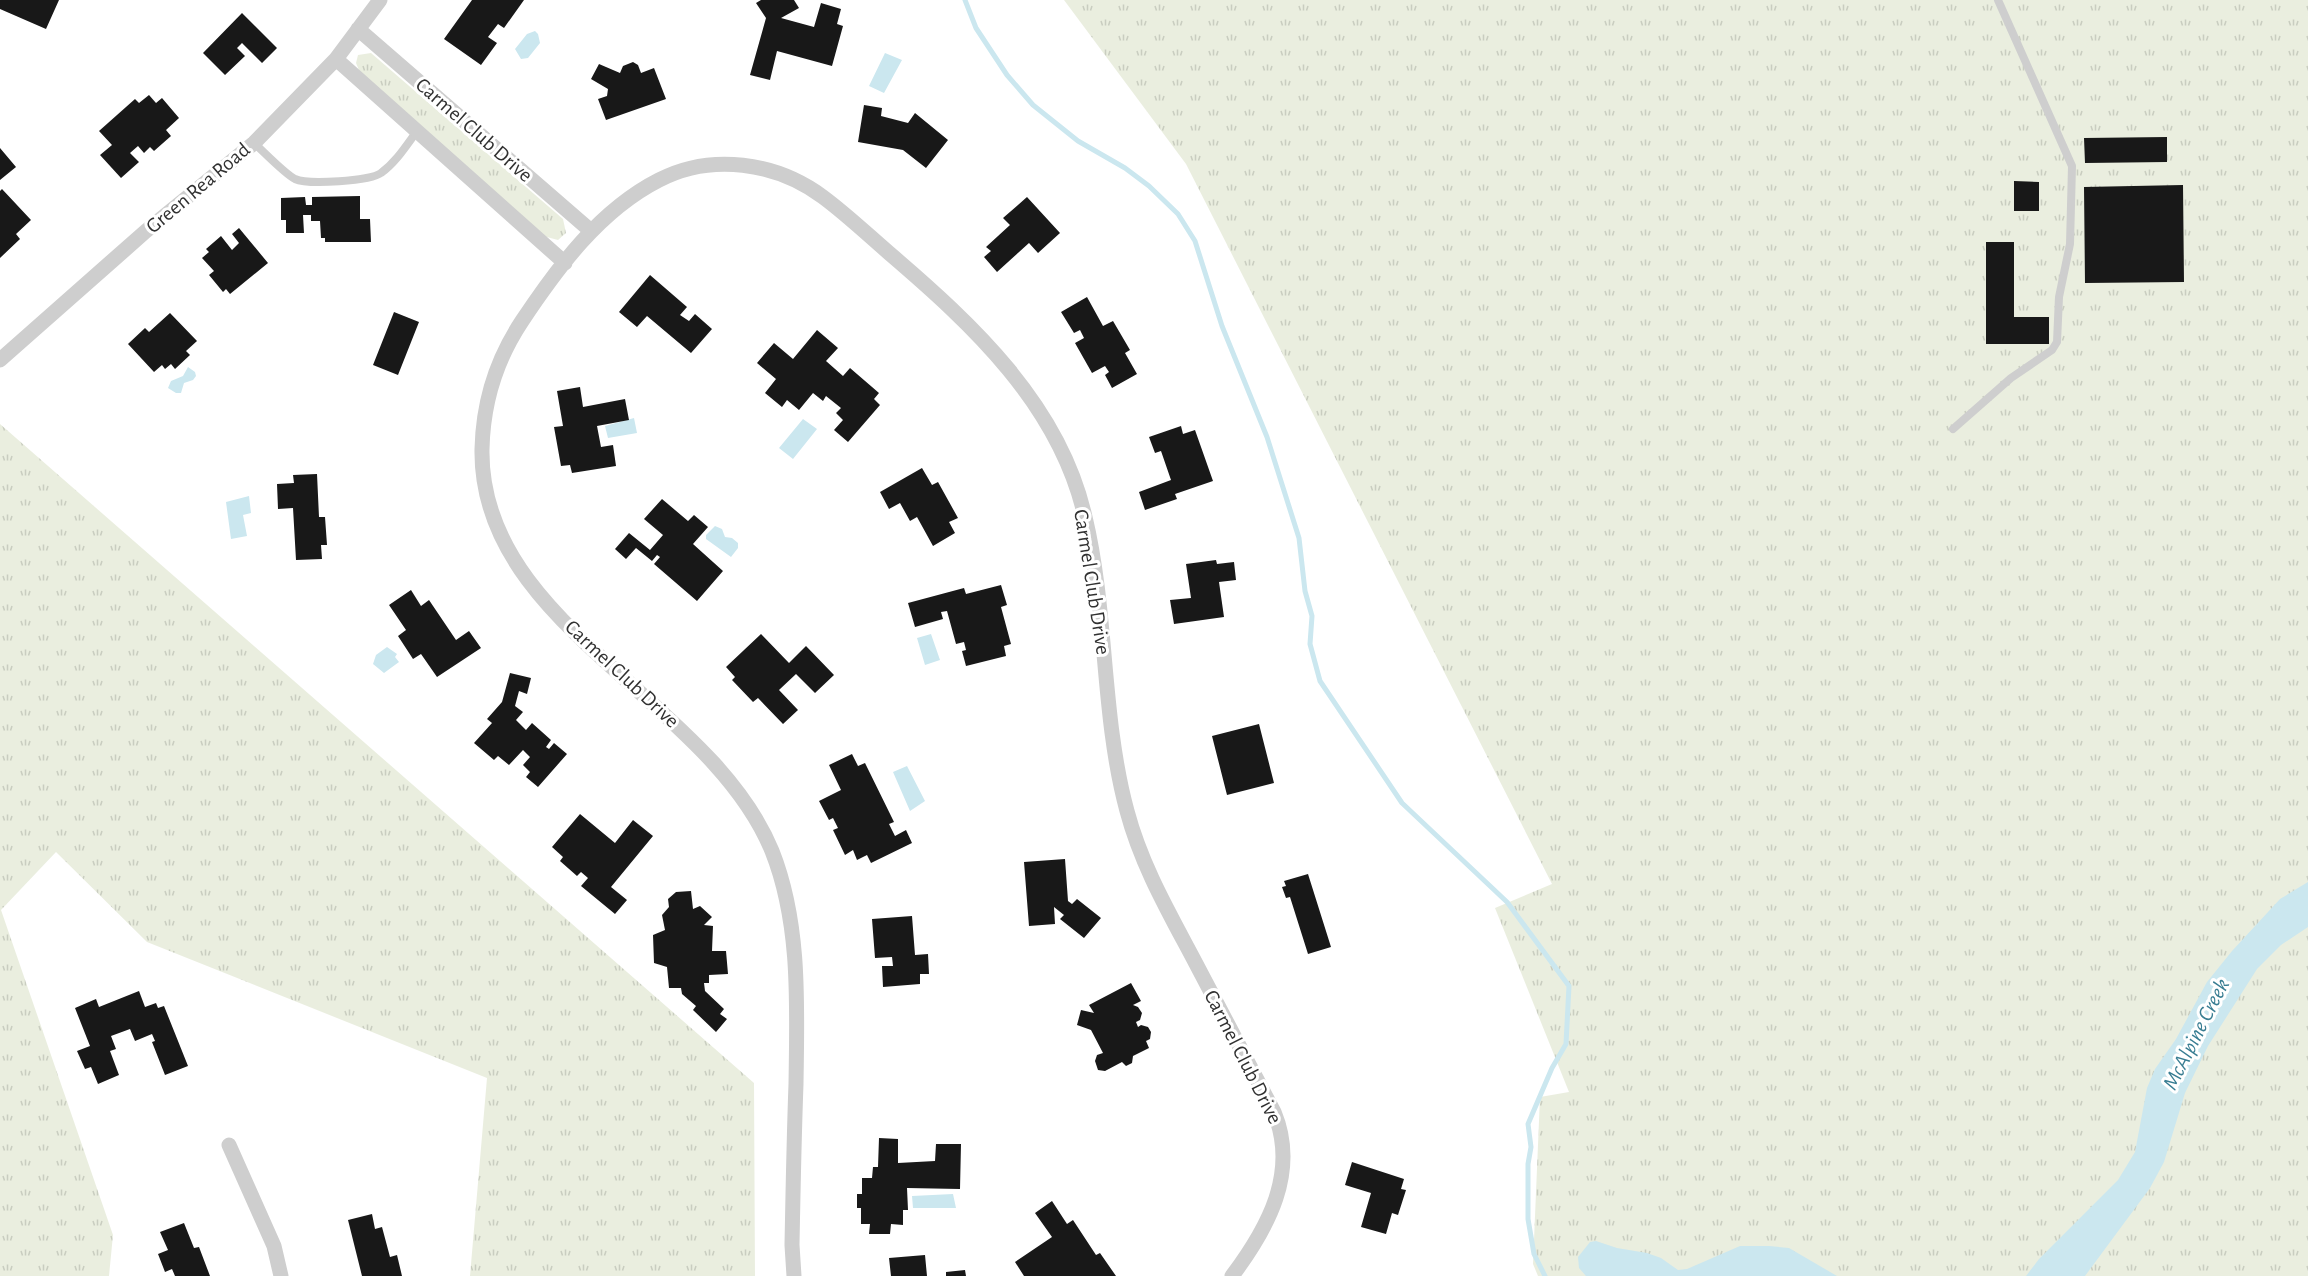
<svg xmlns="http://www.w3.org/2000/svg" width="2308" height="1276" font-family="'Alegreya Sans',sans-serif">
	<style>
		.grass { fill: url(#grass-tufts) }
		.water { fill: #cbe7ef }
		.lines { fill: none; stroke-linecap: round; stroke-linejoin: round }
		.stream { stroke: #cbe7ef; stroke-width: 5 }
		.building { fill: #181818 }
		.service { stroke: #cecece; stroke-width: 8 }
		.minor { stroke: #cecece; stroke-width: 15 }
		.labels { text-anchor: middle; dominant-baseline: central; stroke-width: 6; stroke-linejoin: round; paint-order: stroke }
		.street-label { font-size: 21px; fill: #313131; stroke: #fff }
		.water-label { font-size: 22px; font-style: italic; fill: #387d92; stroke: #fff }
	</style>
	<defs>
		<pattern id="grass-tufts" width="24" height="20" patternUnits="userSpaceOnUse" patternTransform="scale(1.5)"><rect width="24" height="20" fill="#eaeedf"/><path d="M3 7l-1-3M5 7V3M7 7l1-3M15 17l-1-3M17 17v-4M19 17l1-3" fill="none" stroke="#c9cdc0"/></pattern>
	</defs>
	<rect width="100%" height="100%" fill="#fff"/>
	<!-- grass -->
	<path class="grass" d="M1064 0H2308V1276H1538L1533 1264 1540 1097 1569 1092 1495 908 1552 884 1186 164Z
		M371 53 563 219 566 233 558 240 543 236 361 75 356 63 358 55Z
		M0 424 754 1083 755 1276H470L487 1078 147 942 56 852 1 910 113 1235 109 1276H0Z"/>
	<!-- water -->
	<path class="water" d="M535 31 538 34 540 43 528 58 521 59 515 49 527 34Z
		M885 53 902 60 884 93 869 86Z
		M188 367 195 372 196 376 193 380 184 383 181 393H176L168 388 171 381 183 376Z
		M634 418 637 433 608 438 605 426Z
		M803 419 817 429 793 459 779 448Z
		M249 496 251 513 243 515 247 536 231 539 226 502Z
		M715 526 722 529 725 537 732 538 738 543V548L731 557 706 539V535Z
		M931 634 940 660 925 665 917 638Z
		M387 647 397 654 395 657 399 662 384 673 373 664 376 655Z
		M907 766 925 801 910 811 893 772Z
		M2308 882V927L2281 945 2257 969 2208 1046 2185 1093 2164 1162 2150 1188 2085 1276H2026L2039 1259 2118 1180 2135 1152 2147 1088 2155 1069 2176 1039 2207 982 2232 951 2280 899Z
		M953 1194 956 1208H913L912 1196Z
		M1596 1241 1617 1248 1647 1253 1661 1258 1678 1270 1687 1269 1740 1246H1769L1789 1248 1837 1276H1586L1579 1268 1578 1257 1590 1242Z"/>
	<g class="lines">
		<!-- stream -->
		<path class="stream" d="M965 0 976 28 1007 75 1033 105 1078 141 1125 168 1149 186 1178 214 1195 241 1222 326 1267 437 1299 538 1305 591 1312 616 1310 644 1320 681 1402 803 1507 902 1569 986 1566 1044 1552 1068 1528 1124 1531 1147 1528 1164V1219L1534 1254 1545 1276"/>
	</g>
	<!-- building -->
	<path class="building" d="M0 0H59L46 29 0 9Z
		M472 0H524L504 28 498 24 488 37 497 43 481 65 444 39Z
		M761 0H794L799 8 781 18 814 27 821 3 841 9 837 24 843 26 832 66 777 51 770 80 750 75 766 18 756 3Z
		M242 13 277 48 262 63 242 43 237 48 245 56 225 75 203 53Z
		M633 62 638 65 641 73 654 68 666 99 606 120 598 99 607 96 608 89 591 79 599 64 620 73 623 66Z
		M149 95 156 103 162 98 179 118 166 130 171 136 154 151 150 147 144 153 138 146 130 153 139 162 121 178 100 155 112 145 99 131 135 99 139 103Z
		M864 105 882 108 881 116 908 123 915 113 948 140 926 168 903 150 858 142Z
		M2167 137V162L2085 163 2084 138Z
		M0 148 16 167 0 180Z
		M2014 181 2039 182V211H2014Z
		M2183 185 2184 282 2085 283 2084 187Z
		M2 189 31 220 16 234 20 239 0 258V191Z
		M360 196V219H370L371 242H325V238H321L320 221H311V215H303L304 233H286V220H281V198L305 197 306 205H312V197Z
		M1027 197 1060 233 1038 253 1029 243 997 272 984 257 991 251 986 247 1010 225 1003 218Z
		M239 228 268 263 230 294 226 289 223 292 209 275 214 271 202 258 209 252 206 249 221 236 232 250 239 243 232 234Z
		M1986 242H2014V317H2049V344H1986Z
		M650 275 687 307 680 315 689 321 695 314 712 329 691 353 647 316 637 327 619 312Z
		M1087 297 1103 326 1113 321 1130 350 1125 353 1137 374 1112 388 1105 375 1109 372 1105 366 1092 373 1075 343 1084 338 1080 330 1074 333 1061 312Z
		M394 312 419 322 398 375 373 365Z
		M170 313 197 341 186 351 190 355 175 369 171 364 165 369 162 365 154 372 128 344 145 328 149 332Z
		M817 330 838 348 826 361 843 376 850 368 879 393 874 399 880 405 848 442 834 430 843 420 836 413 841 408 826 396 823 401 813 393 799 410 787 400 782 407 765 393 776 379 757 363 774 343 793 359Z
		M580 387 583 407 625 399 629 420 597 426 601 447 613 445 616 466 572 473 570 465 561 466 554 427 563 426 557 391Z
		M1181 426 1183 434 1195 430 1213 481 1175 494 1177 499 1145 510 1139 492 1171 480 1161 451 1155 453 1149 437Z
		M922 468 932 485 938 482 958 518 949 522 955 533 933 546 917 517 910 521 900 503 889 509 880 492Z
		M317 474 319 517H325L327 545H321L322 559 296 560 293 508 278 509 277 484 294 483 293 475Z
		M662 499 688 521 694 515 708 527 693 544 723 571 697 601 654 564 660 557 657 555 652 561 636 548 626 559 615 549 629 533 650 550 663 535 644 519Z
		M1216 560 1217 564 1234 562 1236 580 1219 582 1224 617 1174 624 1170 600 1191 598 1186 564Z
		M1001 585 1007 605 1001 607 1011 644 1004 646 1006 656 966 666 962 651 966 650 964 642 956 644 947 611 941 612 943 619 915 627 908 603 964 588 966 594Z
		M411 590 421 606 429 600 456 640 469 631 481 648 437 677 421 654 413 659 398 636 406 630 389 605Z
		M761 634 789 663 806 646 834 675 815 693 796 674 779 690 798 710 783 724 758 698 753 702 732 680 735 677 726 667Z
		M510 673 531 678 527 694 519 691 515 706 523 712 516 720 526 730 532 723 551 740 546 747 549 749 554 743 567 754 538 787 526 777 530 772 523 765 530 757 523 750 509 765 498 756 494 760 474 743 492 723 487 719 502 702Z
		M1259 724 1274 783 1227 795 1212 736Z
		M852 754 858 766 865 763 894 822 889 824 895 836 906 830 912 843 871 863 867 855 857 860 853 850 845 855 833 830 838 828 833 818 829 820 819 801 841 790 829 765Z
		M580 814 615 843 633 820 653 836 611 887 627 900 615 914 581 886 588 878 581 872 577 876 560 861 563 857 552 847Z
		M1065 859 1068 901 1072 904 1077 899 1101 918 1084 938 1060 919 1064 915 1054 907 1055 924 1029 926 1024 862Z
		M1308 874 1331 947 1308 954 1290 897 1286 898 1282 887 1286 886 1284 881Z
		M691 891 693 909 700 906 712 917 704 925 713 926 712 951H726L728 974 709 975V983H704L705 991 724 1009 720 1014 727 1019 716 1032 693 1010 696 1006 682 994 681 988H669L667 967 654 963 653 935 665 930 662 915 669 907 668 899 676 892Z
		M912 916 915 955 928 954 929 974H920V984L883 987 882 966H893L892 957 875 958 872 919Z
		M1131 983 1141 1001 1133 1005 1138 1007 1142 1013 1140 1020 1136 1022 1138 1027 1141 1025 1148 1027 1151 1032 1150 1039 1146 1041 1149 1048 1133 1056 1132 1063 1126 1066 1122 1062 1105 1071 1098 1070 1095 1061 1097 1055 1103 1053 1091 1030 1077 1025 1081 1010 1094 1013 1089 1005Z
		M139 991 145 1007 156 1003 158 1008 164 1006 188 1066 165 1075 152 1042 155 1041 152 1034 135 1041 130 1029 111 1036 116 1049 110 1051 119 1075 98 1084 91 1067 85 1069 77 1051 90 1046 75 1008 96 999 99 1007Z
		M879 1138 898 1139V1163L935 1161 936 1144H961L960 1189 907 1188 908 1210H903V1225L891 1224 890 1234H869L870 1224H861V1208H857V1194H862V1178H872L873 1167H878Z
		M1352 1162 1404 1179 1401 1189 1406 1190 1398 1215 1392 1213 1386 1234 1361 1227 1371 1193 1345 1185Z
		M1052 1201 1067 1224 1073 1220 1096 1255 1100 1253 1116 1276H1024L1015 1262 1052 1237 1035 1213Z
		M372 1214 375 1229 382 1227 390 1257 397 1255 402 1276H362L348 1220Z
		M184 1223 194 1248 199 1247 210 1276H175L172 1269 165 1272 158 1254 168 1250 160 1232Z
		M925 1255 927 1276H891L889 1258Z
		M965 1270 966 1276H946V1272Z"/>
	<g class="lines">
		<!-- service -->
		<path class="service" d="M254 143C264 152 285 174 295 179 308 185 371 181 381 173 396 162 406 146 417 131
			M1953 429 2011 378 2052 350 2057 342 2059 297 2070 244 2072 166 1998 0"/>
		<!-- minor -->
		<path class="minor" d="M358 29 591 231
			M336 59 565 263
			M0 360 146 231 254 143 336 59 380 0
			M229 1145 274 1246 281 1276
			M794 1276 792 1245C793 1191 794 1137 796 1084 797 1007 801 924 772 851 710 699 479 625 482 449 483 402 496 360 522 321 558 267 600 210 659 180 711 153 776 162 823 197 846 214 867 234 889 253 972 324 1060 405 1085 517 1108 613 1101 715 1127 811 1141 864 1168 911 1193 958 1220 1010 1247 1061 1274 1112 1299 1172 1268 1228 1232 1276"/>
	</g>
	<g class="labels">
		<!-- street labels -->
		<g class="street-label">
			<text transform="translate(474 130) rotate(41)">Carmel Club Drive</text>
			<text transform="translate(198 188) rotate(-40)">Green Rea Road</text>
			<text transform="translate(1092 582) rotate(81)">Carmel Club Drive</text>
			<text transform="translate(622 674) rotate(43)">Carmel Club Drive</text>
			<text transform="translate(1243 1057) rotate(63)">Carmel Club Drive</text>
		</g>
		<!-- water labels -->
		<g class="water-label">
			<text transform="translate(2196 1034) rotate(-63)">McAlpine Creek</text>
		</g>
	</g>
</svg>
